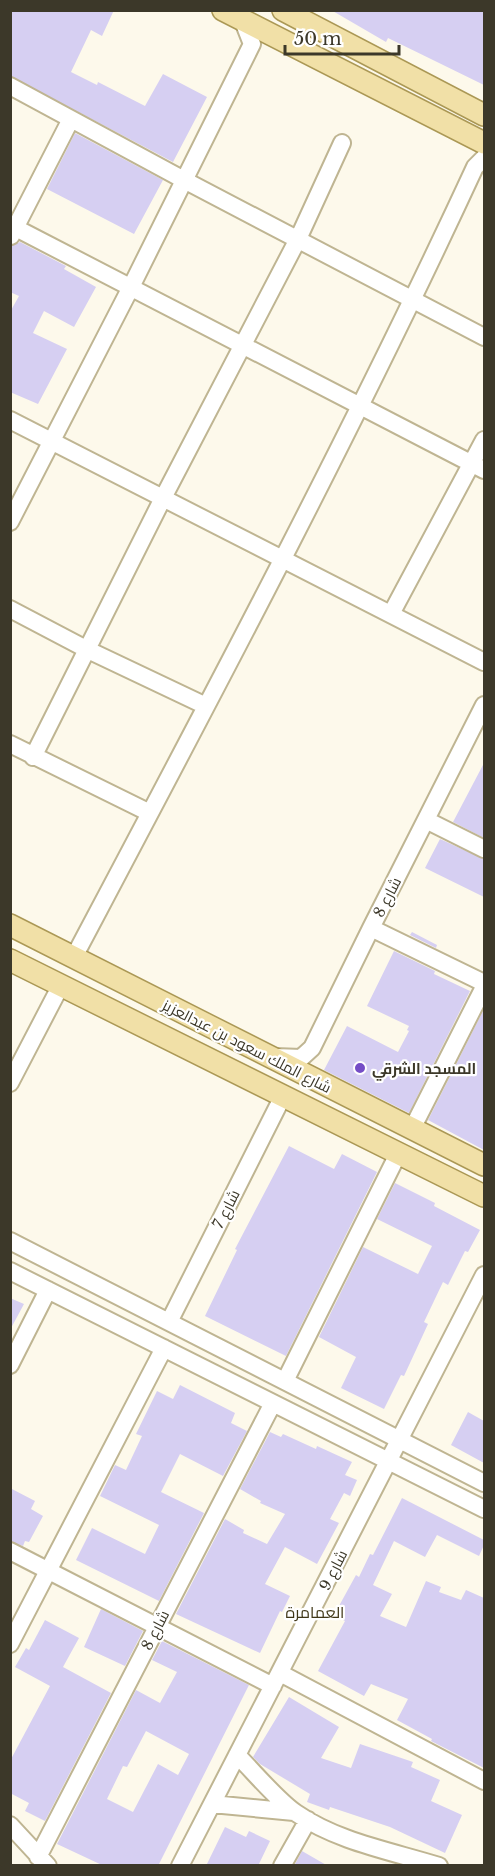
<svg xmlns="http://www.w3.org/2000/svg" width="495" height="1876" font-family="'Libre Baskerville',Cairo,serif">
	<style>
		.building { fill: #d6cff2; fill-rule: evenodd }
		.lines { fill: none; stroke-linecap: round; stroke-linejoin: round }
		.minor-casing { stroke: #bfb592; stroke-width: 20 }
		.major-casing { stroke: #ab9855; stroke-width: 24 }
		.minor { stroke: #fff; stroke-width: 16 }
		.major { stroke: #f1e0a7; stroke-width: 21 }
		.poi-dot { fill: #754dc6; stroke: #fff; stroke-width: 2 }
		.labels { text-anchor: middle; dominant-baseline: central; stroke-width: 4.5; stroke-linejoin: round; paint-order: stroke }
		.street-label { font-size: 15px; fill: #3c3829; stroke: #fff }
		.poi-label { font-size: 15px; font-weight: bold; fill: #3c3829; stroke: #fff; text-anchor: start }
		.neighbourhood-label { font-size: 16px; fill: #3f3617; stroke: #fff }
	</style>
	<rect width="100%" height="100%" fill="#fdf9eb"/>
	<!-- building -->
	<path class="building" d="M10 10H114L102 36 91 30 71 72 97 85 98 82 145 106 163 74 207 97 173 162 10 76Z
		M331 10H484V85L388 38 386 42Z
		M75 133 163 180 134 234 47 189Z
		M20 242 66 266 64 269 96 287 74 327 44 311 33 333 67 349 38 404 10 392V312L19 296 10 292V246Z
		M484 763V838L453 822Z
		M440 839 484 859V897L425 868Z
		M412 932 437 945 436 948 410 935Z
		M394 951 435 971 434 974 470 991 409 1113 324 1070 347 1026 398 1052 409 1031 407 1030 409 1026 367 1006Z
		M484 1009V1150L428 1120Z
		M289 1146 334 1169 342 1154 377 1172 286 1356 205 1316 237 1250 235 1249Z
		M395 1183 435 1203 434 1206 480 1230 468 1252 465 1251 448 1285 443 1282 424 1322 428 1324 404 1376 401 1375 384 1409 341 1388 356 1357 319 1337 363 1247 418 1274 432 1246 377 1219Z
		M10 1298 24 1304 10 1330Z
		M180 1385 235 1413 231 1423 247 1431 223 1476 180 1454 161 1492 204 1513 159 1601 76 1560 92 1528 145 1554 159 1525 100 1496 115 1465 126 1470 142 1436 136 1434 157 1391 173 1399Z
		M468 1412 484 1421V1463L451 1445Z
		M270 1432 281 1437 283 1434 316 1449 317 1446 352 1462 345 1475 357 1480 350 1496 344 1493 330 1519 339 1523 317 1564 285 1547 265 1584 290 1596 282 1612 280 1611 260 1653 176 1614 225 1519 244 1530 243 1533 267 1544 285 1514 260 1503 261 1501 240 1489Z
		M10 1488 35 1501 31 1509 43 1516 29 1542 25 1541 23 1546 10 1541Z
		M402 1498 484 1540V1545L479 1556 437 1535 425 1557 394 1541 373 1585 392 1594 380 1616 406 1627 426 1581 441 1587 439 1592 461 1600 466 1590 484 1598V1768L431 1741 432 1739 397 1720 408 1699 371 1684 364 1696 318 1671 345 1621 334 1615 356 1575 359 1577 370 1554 373 1555Z
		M101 1609 143 1631 125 1666 84 1647Z
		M45 1620 79 1638 63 1667 111 1693 45 1821 25 1811 29 1803 10 1793V1761L50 1686 15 1667 26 1648 29 1650Z
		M162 1641 249 1685 158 1866H104L57 1844 136 1690 160 1703 177 1672 152 1660ZM146 1731 189 1754 178 1775 158 1764 133 1812 107 1799 123 1766 127 1767Z
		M289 1697 339 1727 321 1758 351 1768 360 1744 413 1762 411 1767 440 1780 431 1801 462 1815 445 1853 390 1827 330 1807 329 1810 307 1802 310 1794 260 1764 253 1757Z
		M225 1827 246 1837 249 1831 270 1841 258 1866H206Z
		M302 1851 328 1866H294Z"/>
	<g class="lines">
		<!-- minor casing -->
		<g class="minor-casing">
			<path id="minor" d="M10 86 184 180 484 337
				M10 225 484 470
				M11 236 71 119
				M10 420 484 662
				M10 522 131 287 252 44 243 21
				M10 609 88 650 206 706
				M391 614 484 440
				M10 744 150 813
				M33 757 163 498 298 239 342 143
				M426 820 484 849
				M371 928 484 983
				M74 957C212 696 351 435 475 167L484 158
				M275 1057 301 1058 312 1048 371 928 484 705
				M10 1083 61 985
				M412 1129 484 987
				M10 1241 484 1483
				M10 1271 484 1509
				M169 1322 283 1096
				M10 1365 48 1290
				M285 1381 398 1154
				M10 1551 273 1686
				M10 1644 164 1348
				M280 1673 484 1781
				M237 1755C254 1772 278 1801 296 1813 338 1842 391 1851 439 1866
				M212 1804 294 1812
				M10 1825 48 1866
				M38 1857 273 1403
				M180 1866 484 1275
				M282 1866 308 1820"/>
		</g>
		<!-- major casing -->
		<g class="major-casing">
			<path id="major" d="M223 10 484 143
				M283 10 484 115
				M10 925 484 1165
				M10 960 484 1196"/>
		</g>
		<!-- minor -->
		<use href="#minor" class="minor"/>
		<!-- major -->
		<use href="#major" class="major"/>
	</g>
	<!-- markers -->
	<circle class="poi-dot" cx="360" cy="1068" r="6"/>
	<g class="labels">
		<!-- street labels -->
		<g class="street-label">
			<text transform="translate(387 897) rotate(-63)">شارع 8</text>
			<text transform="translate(247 1046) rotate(27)">شارع الملك سعود بن عبدالعزيز</text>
			<text transform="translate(226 1209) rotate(-63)">شارع 7</text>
			<text transform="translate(333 1570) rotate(-63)">شارع 9</text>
			<text transform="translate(155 1630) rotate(-63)">شارع 8</text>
		</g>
		<!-- poi labels -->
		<g class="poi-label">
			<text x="372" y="1068">المسجد الشرقي</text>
		</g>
		<!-- neighbourhood labels -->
		<g class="neighbourhood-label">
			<text x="315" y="1612">العمامرة</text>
		</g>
	</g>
	<!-- border -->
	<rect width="495" height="1876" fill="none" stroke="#3c3829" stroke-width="24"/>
	<!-- scale -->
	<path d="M285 45v9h114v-9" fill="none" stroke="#3c3829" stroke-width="3"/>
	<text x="294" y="45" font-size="18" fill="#3c3829" stroke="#ffffff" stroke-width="4.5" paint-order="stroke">50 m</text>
</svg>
